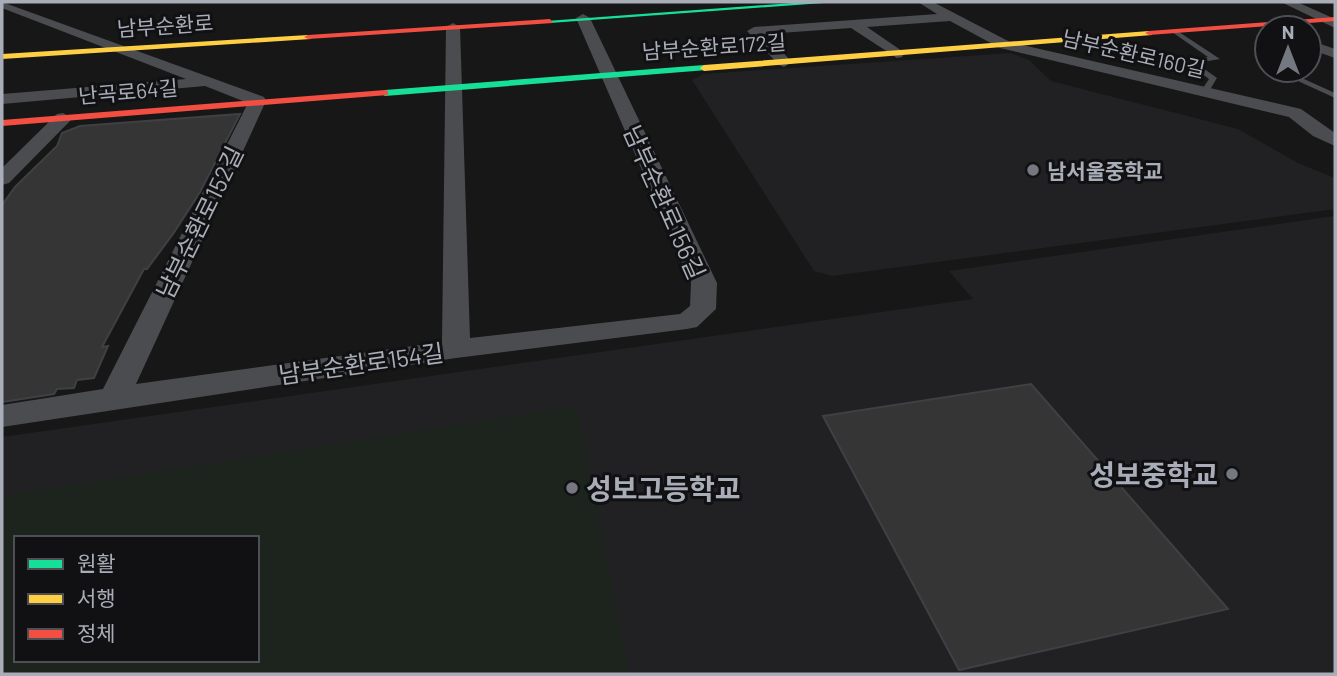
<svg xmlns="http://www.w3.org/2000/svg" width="1337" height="676" font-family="Barlow,'Noto Sans KR',sans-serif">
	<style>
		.built { fill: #212123; fill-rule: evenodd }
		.green { fill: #1d241e; fill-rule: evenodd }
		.building { fill: #353536; stroke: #3f4043; stroke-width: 2 }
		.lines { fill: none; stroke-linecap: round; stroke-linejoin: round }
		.lane { fill: #4b4c50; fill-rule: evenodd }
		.street { fill: #4b4c50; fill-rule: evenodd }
		.fast { fill: #16e098; fill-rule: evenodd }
		.slow { fill: #ffcf43; fill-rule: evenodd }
		.jam { fill: #f24e42; fill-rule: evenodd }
		.poi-dot { fill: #757880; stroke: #111113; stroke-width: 2.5 }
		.labels { text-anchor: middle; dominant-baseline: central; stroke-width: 6; stroke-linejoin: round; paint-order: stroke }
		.far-street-label { font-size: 21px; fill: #a8adb8; stroke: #111113 }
		.far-poi-label { font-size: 21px; font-weight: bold; fill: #a8adb8; stroke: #111113; text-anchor: start }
		.street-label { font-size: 24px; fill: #a8adb8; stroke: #111113 }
		.near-poi-label { font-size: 28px; font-weight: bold; fill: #a8adb8; stroke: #111113; text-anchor: end }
	</style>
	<rect width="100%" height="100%" fill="#171717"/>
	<!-- built -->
	<path class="built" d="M1011 53 1029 60 1051 81 1238 129 1298 163 1335 178V209L832 276 814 271 692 80 703 74Z
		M1335 216V674H2V437L973 299 949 271ZM16 538H257V660H16Z"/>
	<!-- green -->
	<path class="green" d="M577 406 629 674H2V496ZM16 538H257V660H16Z"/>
	<!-- building -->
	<path class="building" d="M240 114 199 194 173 234 147 269H144L102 347 108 346 94 378 77 380 74 388 57 389 54 394 2 402V205L15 187 57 146 62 133 80 126Z
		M1031 384 1228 609 959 670 823 416Z"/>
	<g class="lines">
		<!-- lane -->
		<path class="lane" d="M1172 30H1176L1220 59 1196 63 1217 78 1208 93 1201 91 1209 79 1185 61 1208 57 1172 32Z
			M1274 70H1284L1335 93V98Z"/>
		<!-- street -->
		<path class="street" d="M2 2 264 97 266 101 136 384 442 342 446 27 453 23 460 27 470 338 680 314 690 306 691 283 576 18 583 14 590 18 717 283 716 309 697 327 687 329 456 358 2 427V405L103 389 248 103 205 86 2 104V94L186 79 2 8Z
			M918 2H933L1010 42 1301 109 1335 133V146L1313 136 1289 117 1000 48 950 21 867 27 902 51 904 54 902 57 897 58 851 28 765 34 792 62 784 67 779 65 747 31 754 27 937 14Z
			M1281 2H1297L1335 19V28Z
			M1309 40 1335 49V58L1309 49Z
			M63 113 72 118 69 122 9 183 2 185V168L57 114Z"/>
		<!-- fast -->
		<path class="fast" d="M806 2H837L550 23 546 21Z
			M704 65 707 66V70L385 96 380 93 385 90Z"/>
		<!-- slow -->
		<path class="slow" d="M1149 31 1152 35 704 71 700 68 704 65Z
			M308 35 311 39 2 59V54Z"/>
		<!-- jam -->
		<path class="jam" d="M1335 17V21L1149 35 1145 33 1149 31Z
			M550 19 553 23 308 39 304 37 308 35Z
			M385 90 388 91V95L2 126V120Z"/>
	</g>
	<!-- markers -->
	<g class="poi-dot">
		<circle cx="1033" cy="170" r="7"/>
		<circle cx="1232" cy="474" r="7"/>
		<circle cx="572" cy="488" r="7"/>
	</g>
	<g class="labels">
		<!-- far-street labels -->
		<g class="far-street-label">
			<text transform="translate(165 25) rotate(-4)">남부순환로</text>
			<text transform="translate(714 46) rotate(-4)">남부순환로172길</text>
			<text transform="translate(1134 53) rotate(13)">남부순환로160길</text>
			<text transform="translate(128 91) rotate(-5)">난곡로64길</text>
		</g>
		<!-- far-poi labels -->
		<g class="far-poi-label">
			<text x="1047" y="170">남서울중학교</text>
		</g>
		<!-- street labels -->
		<g class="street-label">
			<text transform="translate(665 202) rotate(66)">남부순환로156길</text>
			<text transform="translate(199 222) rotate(-64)">남부순환로152길</text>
			<text transform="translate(361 363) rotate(-8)">남부순환로154길</text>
		</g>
		<!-- near-poi labels -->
		<g class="near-poi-label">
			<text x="1218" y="474">성보중학교</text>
			<text x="586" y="488" text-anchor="start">성보고등학교</text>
		</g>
	</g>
	<!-- border -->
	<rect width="1337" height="676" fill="none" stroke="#a8adb8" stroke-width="7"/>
	<!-- legend -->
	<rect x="14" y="536" width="245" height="126" fill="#111113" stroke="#4d4f55" stroke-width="2"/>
	<rect x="28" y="559" width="35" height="10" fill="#16e098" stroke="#4d4f55" stroke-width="2"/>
	<text x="77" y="571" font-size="21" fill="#a8adb8">원활</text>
	<rect x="28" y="594" width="35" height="10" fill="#ffcf43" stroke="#4d4f55" stroke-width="2"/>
	<text x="77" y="606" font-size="21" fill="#a8adb8">서행</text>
	<rect x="28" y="629" width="35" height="10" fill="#f24e42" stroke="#4d4f55" stroke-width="2"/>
	<text x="77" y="641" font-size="21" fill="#a8adb8">정체</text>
	<!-- north arrow -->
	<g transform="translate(1288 49)"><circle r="33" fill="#111113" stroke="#4d4f55" stroke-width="2"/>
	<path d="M0-5L12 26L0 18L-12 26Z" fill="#757880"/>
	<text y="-10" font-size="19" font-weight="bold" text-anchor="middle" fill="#a8adb8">N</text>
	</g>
</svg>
